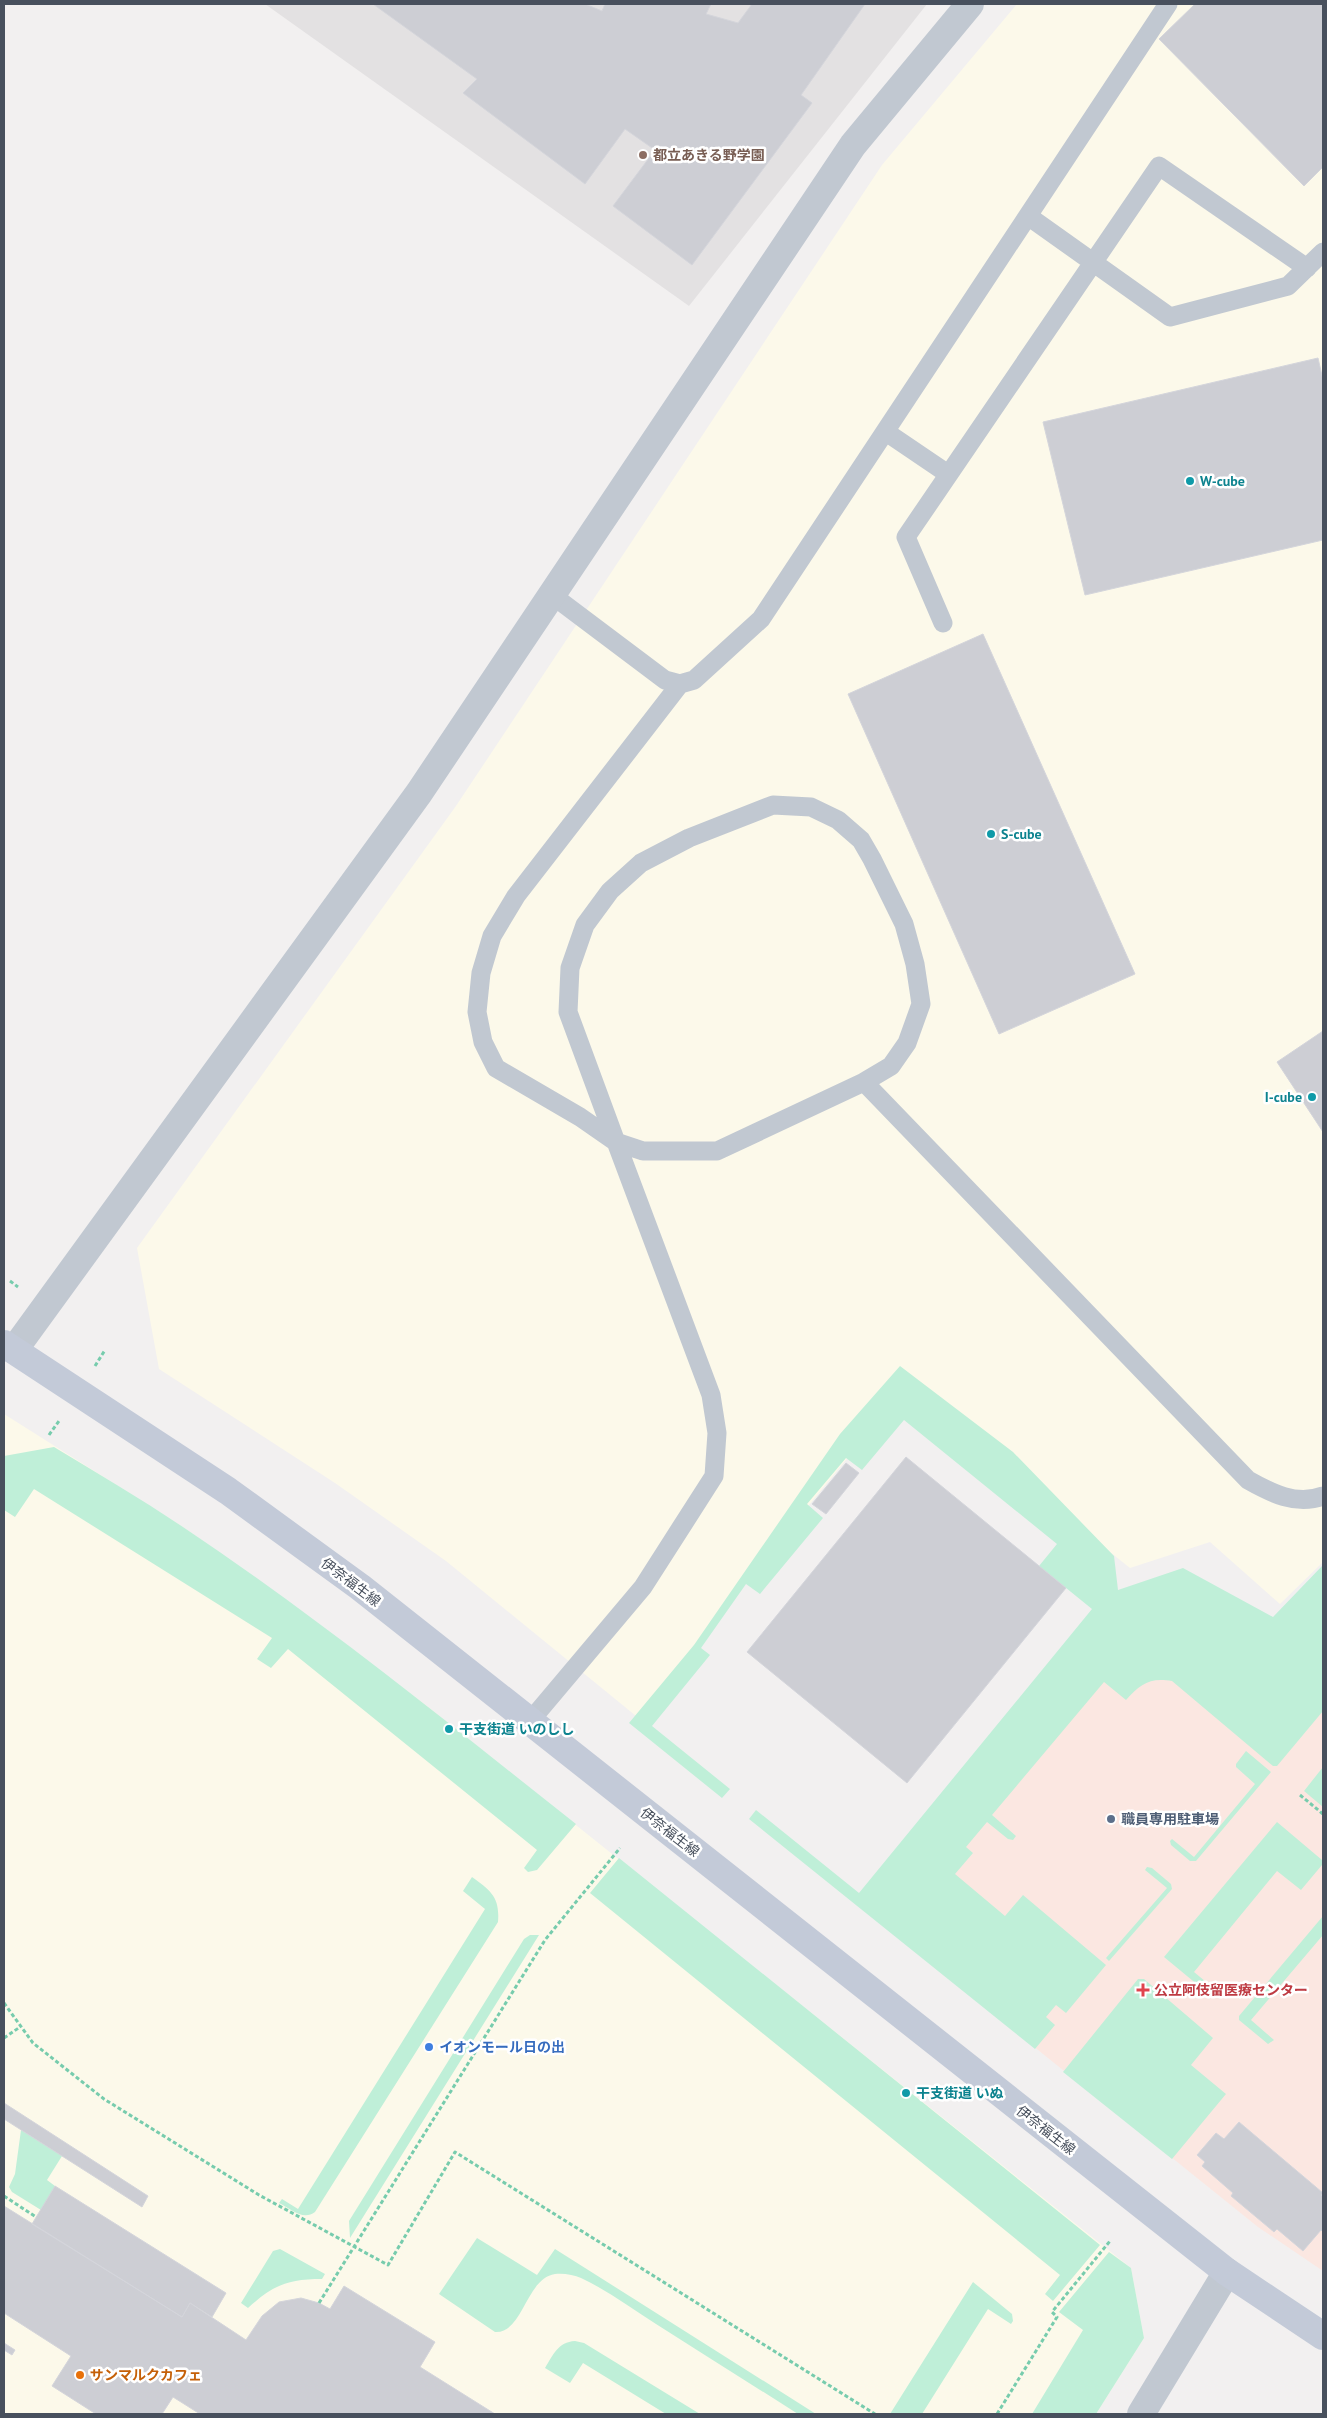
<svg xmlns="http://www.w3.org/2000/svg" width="1327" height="2418" font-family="'PT Sans','Noto Sans JP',sans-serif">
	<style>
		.commercial { fill: #fcf9ea }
		.education { fill: #e3e1e2 }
		.medical { fill: #fbe7e1 }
		.green { fill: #bfefd8 }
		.building { fill: #cdced4; stroke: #d4d5db }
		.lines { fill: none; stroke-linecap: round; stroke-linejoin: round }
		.path { stroke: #77ccad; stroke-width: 3; stroke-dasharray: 4 2.5; stroke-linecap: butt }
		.service { stroke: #c1c8d1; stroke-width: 19 }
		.tertiary { stroke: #c1c8d1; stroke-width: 28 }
		.secondary { stroke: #c3cad8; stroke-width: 28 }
		.education-dot { fill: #8d6e63; stroke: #fff; stroke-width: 2 }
		.culture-dot { fill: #0f9aa8; stroke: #fff; stroke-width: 2 }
		.service-dot { fill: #5c6f8a; stroke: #fff; stroke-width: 2 }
		.health-dot { fill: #e0444e; stroke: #fff; stroke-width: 2 }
		.shop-dot { fill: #3f7fe0; stroke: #fff; stroke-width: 2 }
		.food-dot { fill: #e8710a; stroke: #fff; stroke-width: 2 }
		.labels { text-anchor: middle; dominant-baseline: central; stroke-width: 5; stroke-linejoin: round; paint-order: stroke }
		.education-label { font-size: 14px; font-weight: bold; fill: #785e54; stroke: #fff; text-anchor: start }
		.culture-label { font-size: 14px; font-weight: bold; fill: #0d838f; stroke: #fff; text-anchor: start }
		.street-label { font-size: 14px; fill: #48505d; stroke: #fff }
		.service-label { font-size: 14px; font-weight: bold; fill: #4e5e75; stroke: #fff; text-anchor: start }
		.health-label { font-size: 14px; font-weight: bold; fill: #be3a42; stroke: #fff; text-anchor: start }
		.shop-label { font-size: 14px; font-weight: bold; fill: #366cbe; stroke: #fff; text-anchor: start }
		.food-label { font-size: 14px; font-weight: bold; fill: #c56008; stroke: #fff; text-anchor: start }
	</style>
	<rect width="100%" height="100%" fill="#f2f0f0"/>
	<!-- commercial -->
	<path class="commercial" d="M1017 4H1323V1562L1280 1604 1210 1542 1130 1568 905 1388 636 1716 446 1561 335 1483 159 1369 137 1248 456 806 882 165Z
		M4 1414 183 1527 302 1612 423 1703 1131 2268 1144 2338 1096 2414H4Z"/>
	<!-- education -->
	<path class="education" d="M265 4H927L689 306Z"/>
	<!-- medical -->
	<path class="medical" d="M1206 1664 1323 1698V2271L1258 2227 889 1930 1102 1674Z"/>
	<!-- green -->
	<path class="green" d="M900 1366 1013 1452 1114 1556 1118 1590 1183 1568 1273 1617 1323 1565V1711L1277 1766H1273L1172 1681C1150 1677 1140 1684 1126 1700L1104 1682 992 1815 1016 1836 1013 1840 1008 1839 987 1822 966 1847 973 1853 955 1874 1005 1916 1023 1895 1106 1965 1066 2013 1056 2005 1046 2017 1055 2025 1035 2049 749 1819 756 1810 859 1893 1092 1609 1039 1566 1057 1544 904 1420 862 1470 846 1458 807 1504 823 1518 760 1594 746 1584 701 1648 710 1655 652 1726 730 1789 722 1798 629 1723 694 1645 840 1434Z
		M54 1447C97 1473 141 1499 183 1527 319 1618 447 1722 576 1824L537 1870 528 1872 524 1868 537 1850 288 1649 271 1668 257 1659 272 1638 34 1489 15 1517 4 1510V1456Z
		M1246 1751 1271 1772 1196 1861H1190L1171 1845 1170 1841 1172 1839 1194 1857 1255 1784 1236 1767V1764Z
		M1323 1767V1807L1304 1791Z
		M1277 1822 1322 1860V1865L1301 1890 1277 1871 1194 1972 1217 1991 1210 1995 1164 1957Z
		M619 1858 1100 2245 1053 2301 1045 2294 1060 2275 590 1893Z
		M1147 1867 1152 1868 1171 1884 1172 1889 1109 1961 1106 1958 1167 1888 1145 1870Z
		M472 1877C491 1891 500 1897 498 1922L315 2212C303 2221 291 2209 279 2203L282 2199 298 2209 485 1909 463 1891Z
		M1323 1916V1935L1251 2020 1274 2040 1268 2044 1239 2020V2016Z
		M530 1935H539L350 2238 349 2221 524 1939Z
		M1138 1979H1144L1213 2038 1191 2065 1226 2094 1172 2159 1063 2072Z
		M21 2130 62 2156 47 2180 55 2186 41 2210 12 2192 9 2187 15 2174Z
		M477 2238 537 2275 555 2249 816 2414H798C751 2384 703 2354 656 2324 632 2309 607 2290 581 2278 574 2275 564 2273 555 2274 526 2278 523 2334 495 2332L439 2294Z
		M280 2249 325 2274 322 2279C288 2279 273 2285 248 2308L241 2303 273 2251Z
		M1109 2252 1131 2268 1144 2338 1096 2414H1032L1083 2330 1059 2312Z
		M973 2282 1012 2314 1013 2321 1011 2324 988 2309 922 2414H890Z
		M575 2341 584 2343 700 2414H666L583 2363 570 2383 545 2368C553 2355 558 2342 575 2341Z"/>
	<!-- building -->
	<path class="building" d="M373 4H585L602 11 605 4H711L706 14 738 23 752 4H865L801 95 812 103 692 265 613 206 655 150 625 129 585 184 463 93 477 79Z
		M1195 4H1323V167L1304 186 1159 39Z
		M1318 358 1323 380V540L1085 595 1043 422Z
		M983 634 1135 974 999 1034 848 694Z
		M1323 1031V1132L1277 1062Z
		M906 1457 1066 1588 907 1783 747 1652Z
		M846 1463 859 1473 826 1514 812 1504Z
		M4 2103 148 2196 142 2207 4 2119Z
		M1239 2122 1323 2193 1321 2195 1323 2197V2232L1321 2230 1303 2251 1277 2229 1274 2232 1231 2196 1233 2193 1202 2166 1205 2162 1197 2155 1216 2133 1224 2139Z
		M55 2186 226 2293 212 2317 190 2303 182 2317 32 2224Z
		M4 2206 182 2317 190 2303 246 2340 262 2316 279 2302 301 2298 319 2303 330 2309 344 2286 435 2342 420 2367 495 2414H200L173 2397 162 2414H96L52 2386 71 2356 4 2313Z
		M4 2343 15 2350 12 2355 4 2350Z"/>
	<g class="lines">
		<!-- path -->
		<path class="path" d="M10 1281 18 1287
			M95 1366 105 1350
			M49 1435 59 1421
			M1300 1795 1323 1814
			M4 2003 33 2043 104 2099 259 2195 388 2265 455 2152 875 2414
			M4 2038 20 2027
			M4 2196 36 2217
			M319 2303 545 1940 620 1848
			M997 2414 1057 2317 1052 2312 1110 2241"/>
		<!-- service -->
		<path class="service" d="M1028 216 1170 317 1288 286 1323 252
			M886 432 948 474
			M552 595 665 680 680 684 694 680 761 619 1168 4
			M943 623 906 537 1159 166 1307 268
			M864 1082 1248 1480C1271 1493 1296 1506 1323 1496
			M531 1720 643 1587 714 1476 717 1433 711 1395 616 1142 568 1012 570 968 585 925 610 891 641 863 689 838 773 805 811 807 838 820 861 840 872 859 904 924 915 964 921 1004 907 1043 891 1066 864 1082 717 1151H643L616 1142 580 1117 496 1068 483 1042 477 1012 481 973 492 936 516 896 680 684"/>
		<!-- tertiary -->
		<path class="tertiary" d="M14 1350 419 793 853 145 970 4
			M1141 2414 1227 2272"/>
		<!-- secondary -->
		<path class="secondary" d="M4 1344 228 1491 360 1587 1227 2272 1323 2336"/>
	</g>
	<!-- markers -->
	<circle class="education-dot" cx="643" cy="155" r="5"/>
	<g class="culture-dot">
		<circle cx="1190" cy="481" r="5"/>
		<circle cx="991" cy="834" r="5"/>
		<circle cx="1312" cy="1097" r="5"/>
		<circle cx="449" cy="1729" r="5"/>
		<circle cx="906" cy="2093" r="5"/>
	</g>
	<circle class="service-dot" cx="1111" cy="1819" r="5"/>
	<path class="health-dot" d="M1140.5 1982.5h5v5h5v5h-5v5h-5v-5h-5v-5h5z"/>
	<circle class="shop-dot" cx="429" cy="2047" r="5"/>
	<circle class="food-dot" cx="80" cy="2375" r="5"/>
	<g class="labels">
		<!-- education labels -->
		<g class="education-label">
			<text x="653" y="155">都立あきる野学園</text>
		</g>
		<!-- culture labels -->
		<g class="culture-label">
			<text x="1200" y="481">W-cube</text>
			<text x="1001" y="834">S-cube</text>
			<text x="1302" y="1097" text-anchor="end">I-cube</text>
			<text x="459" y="1729">干支街道 いのしし</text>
			<text x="916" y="2093">干支街道 いぬ</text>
		</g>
		<!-- street labels -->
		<g class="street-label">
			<text transform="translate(351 1582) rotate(37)">伊奈福生線</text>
			<text transform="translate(670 1832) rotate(38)">伊奈福生線</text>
			<text transform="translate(1046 2130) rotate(38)">伊奈福生線</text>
		</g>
		<!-- service labels -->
		<g class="service-label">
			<text x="1121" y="1819">職員専用駐車場</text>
		</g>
		<!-- health labels -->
		<g class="health-label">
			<text x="1154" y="1990">公立阿伎留医療センター</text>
		</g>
		<!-- shop labels -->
		<g class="shop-label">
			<text x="439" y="2047">イオンモール日の出</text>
		</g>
		<!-- food labels -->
		<g class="food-label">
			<text x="90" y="2375">サンマルクカフェ</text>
		</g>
	</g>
	<!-- border -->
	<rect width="1327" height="2418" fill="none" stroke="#48505d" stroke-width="10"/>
</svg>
